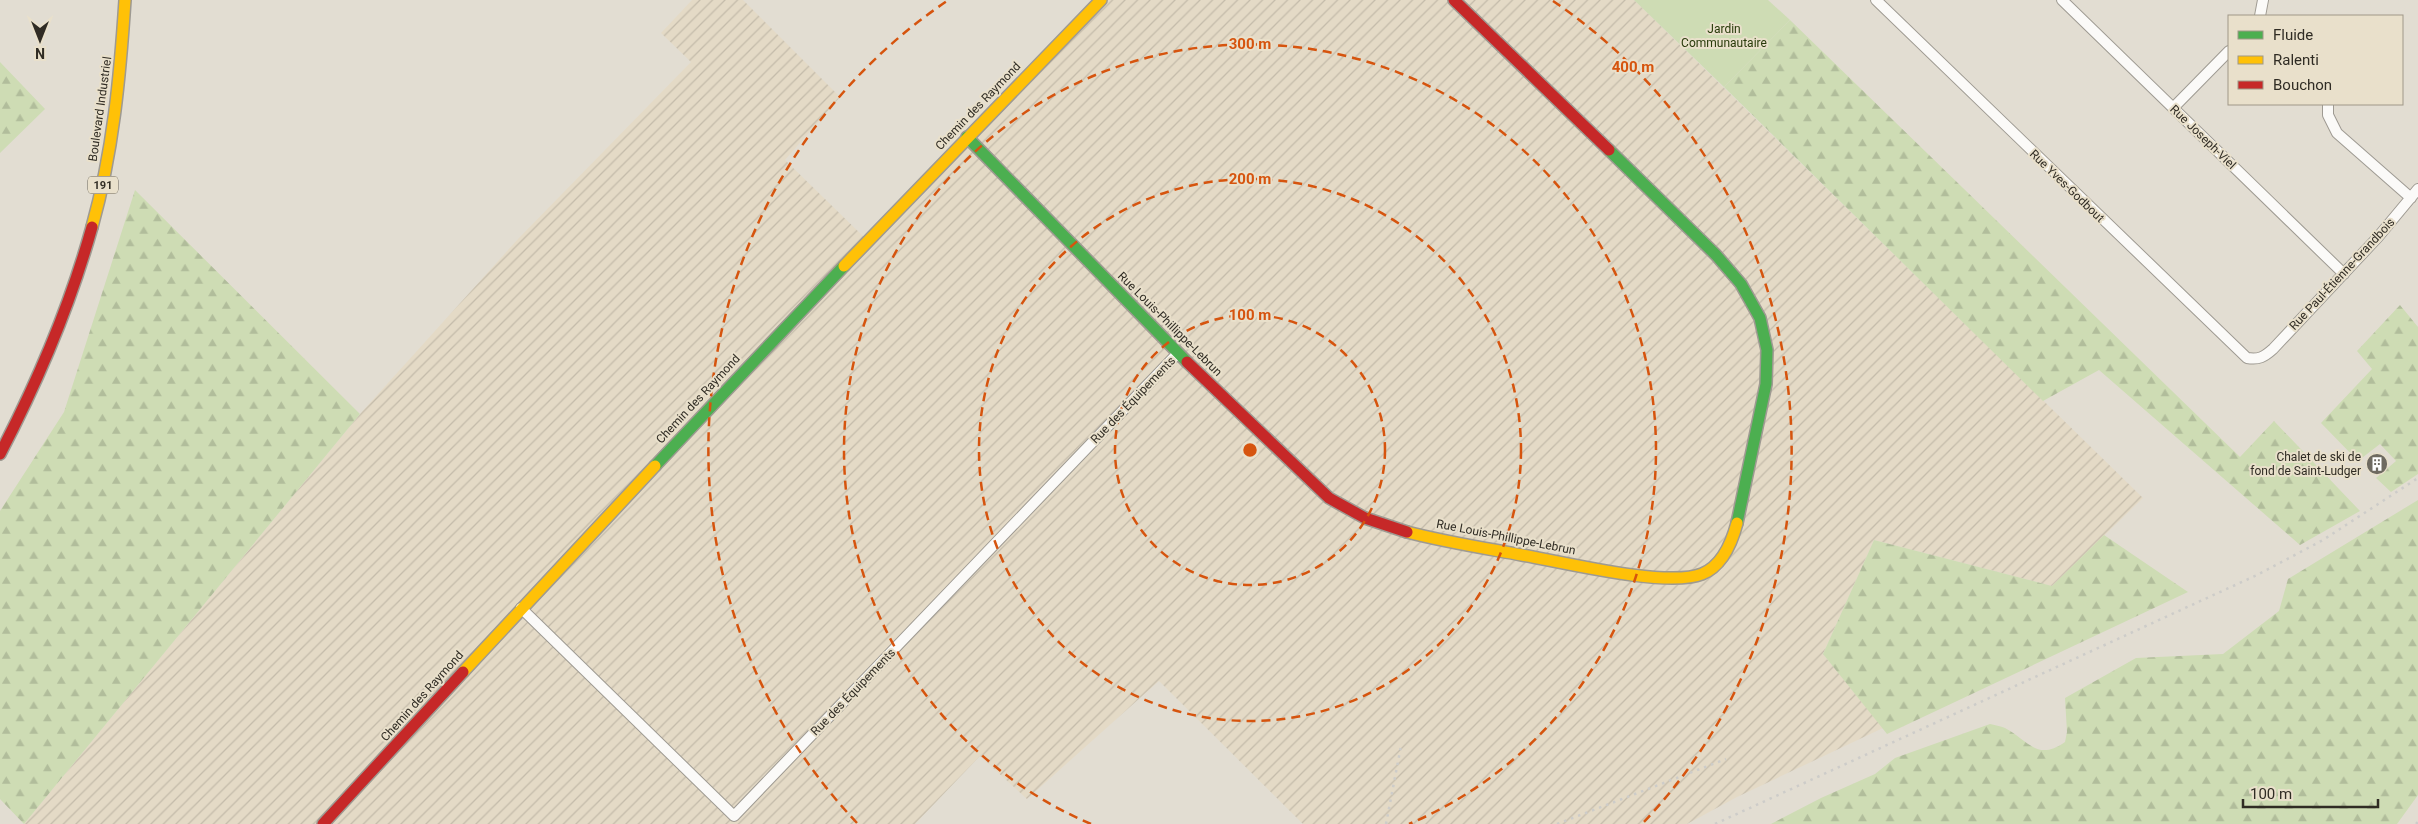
<svg xmlns="http://www.w3.org/2000/svg" width="2418" height="824" font-family="Roboto,sans-serif">
	<style>
		.industrial { fill: url(#industrial-furrows) }
		.green { fill: #cedcb4 }
		.forest { fill: url(#forest-firs) }
		.lines { fill: none; stroke-linecap: round; stroke-linejoin: round }
		.street-casing { stroke: #9e9a92; stroke-width: 12 }
		.fast-casing { stroke: #9e9a92; stroke-width: 14 }
		.slow-casing { stroke: #9e9a92; stroke-width: 14 }
		.jam-casing { stroke: #9e9a92; stroke-width: 14 }
		.street { stroke: #fbfaf8; stroke-width: 10 }
		.fast { stroke: #4caf50; stroke-width: 11 }
		.slow { stroke: #ffc107; stroke-width: 11 }
		.jam { stroke: #c62828; stroke-width: 11 }
		.rail { stroke: #cdccc9; stroke-width: 2.5; stroke-dasharray: 2.5 5; stroke-linecap: butt }
		.ring { fill: none; stroke: #d6540e; stroke-width: 2.5; stroke-dasharray: 9 6 }
		.labels { text-anchor: middle; dominant-baseline: central; stroke-width: 4; stroke-linejoin: round; paint-order: stroke }
		.shield { fill: #e9e0cb; stroke: #686256; stroke-width: 1 }
		.shield-label { font-size: 11px; font-weight: bold; fill: #302c24 }
		.park-label { font-size: 12px; fill: #283a0a; stroke: #e9e0cb }
		.street-label { font-size: 12px; fill: #302c24; stroke: #e9e0cb }
		.poi-label { font-size: 12px; fill: #302c24; stroke: #e9e0cb; text-anchor: end }
		.centre { fill: #d6540e; stroke: #e9e0cb; stroke-width: 2.5 }
		.ring-label { font-size: 15px; text-anchor: middle; font-weight: bold; fill: #d6540e; stroke: #e9e0cb; stroke-width: 4; stroke-linejoin: round; paint-order: stroke }
	</style>
	<defs>
		<pattern id="industrial-furrows" width="10" height="10" patternUnits="userSpaceOnUse" patternTransform="scale(1.25)"><rect width="10" height="10" fill="#e4dac6"/><path d="M-1 1l2-2M0 10L10 0M9 11l2-2" fill="none" stroke="#c4bbaa"/></pattern>
		<pattern id="forest-firs" width="22" height="20" patternUnits="userSpaceOnUse" patternTransform="scale(1.25)"><rect width="22" height="20" fill="#cedcb4"/><path d="M5 1l3.5 6h-7zM16 11l3.5 6h-7z" fill="#b1bd9b"/></pattern>
	</defs>
	<rect width="100%" height="100%" fill="#e2ddd2"/>
	<!-- industrial -->
	<path class="industrial" d="M692 0H743L840 97 785 160 868 241 1101 0H1634L2143 498 2052 586 1874 540 1823 654 1883 728 1737 797 1687 824H1303L1159 681 1027 799 980 756 915 824H24L360 414 518 239 691 62 661 33Z"/>
	<!-- green -->
	<path class="green" d="M1634 0H1768L1790 20 1724 87Z"/>
	<!-- forest -->
	<path class="forest" d="M1790 20 2240 457 2274 421 2360 511 2300 545 2099 370 2043 401 1724 87Z
		M0 62 45 109 0 153Z
		M135 190 360 414 24 824 0 799V511L64 412Z
		M2400 305 2418 327V474L2391 492 2376 478 2396 461 2380 444 2358 461 2321 423 2372 369 2357 351Z
		M2418 500V795L2397 824H1771L1821 798 1875 774 1895 758 1990 724C1994 725 2001 726 2005 728 2028 740 2037 762 2065 742L2067 732 2065 698 2136 658 2223 654 2279 611 2288 579Z
		M2104 535 2188 592 1887 734 1823 654 1874 540 2052 586Z"/>
	<g class="lines">
		<!-- street casing -->
		<g class="street-casing">
			<path id="street" d="M1876 0 2247 358C2259 360 2264 357 2273 349L2378 237 2418 189
				M2062 0 2344 274
				M2260 16 2263 0
				M2328 104V115L2337 133 2411 198
				M2173 108 2229 51
				M521 608 734 816 1178 353"/>
		</g>
		<!-- fast casing -->
		<g class="fast-casing">
			<path id="fast" d="M967 137 1187 362
				M1609 150 1716 255 1741 284 1760 318 1767 350 1766 384 1737 523
				M655 466 844 266"/>
		</g>
		<!-- slow casing -->
		<g class="slow-casing">
			<path id="slow" d="M92 227C113 152 120 77 125 0
				M844 266 1101 0
				M1407 532C1445 542 1484 548 1522 555 1562 562 1667 588 1702 574 1722 566 1732 542 1737 523
				M463 672 655 466"/>
		</g>
		<!-- jam casing -->
		<g class="jam-casing">
			<path id="jam" d="M1454 0 1609 150
				M1187 362 1329 498 1365 518 1407 532
				M0 454C38 381 70 306 92 227
				M323 824 463 672"/>
		</g>
		<!-- street -->
		<use href="#street" class="street"/>
		<!-- fast -->
		<use href="#fast" class="fast"/>
		<!-- slow -->
		<use href="#slow" class="slow"/>
		<!-- jam -->
		<use href="#jam" class="jam"/>
		<!-- rail -->
		<path class="rail" d="M1386 824 1401 746
			M1557 824 1726 759
			M1715 824 2257 575 2323 540 2418 478
			M2416 824 2418 822"/>
	</g>
	<!-- distance rings -->
	<g class="ring">
		<circle cx="1250" cy="450" r="135"/>
		<circle cx="1250" cy="450" r="271"/>
		<path d="M1091 824A406 406 0 1 1 1409 824"/>
		<path d="M857 823A542 542 0 0 1 947 1M1553 1A542 542 0 0 1 1643 823"/>
	</g>
	<!-- icons -->
	<defs>
		<g id="building-disc" transform="scale(1.125)"><circle r="9.5" fill="#6e6a61" stroke="#e9e0cb"/><path d="M-4-6H4V6H1V3H-1V6H-4ZM-2.5-4.3h1.7v1.8h-1.7ZM.8-4.3h1.7v1.8H.8ZM-2.5-1h1.7V.8h-1.7ZM.8-1h1.7V.8H.8Z" fill="#fff"/></g>
	</defs>
	<g fill-rule="evenodd">
		<use href="#building-disc" x="2377" y="464"/>
	</g>
	<g class="labels">
		<!-- shield labels -->
		<rect class="shield" x="88" y="176.5" width="30" height="17" rx="4"/>
		<g class="shield-label">
			<text x="103" y="185">191</text>
		</g>
		<!-- park labels -->
		<g class="park-label">
			<text x="1724" y="29">Jardin<tspan x="1724" dy="14">Communautaire</tspan></text>
		</g>
		<!-- street labels -->
		<g class="street-label">
			<text transform="translate(978 106) rotate(-46)">Chemin des Raymond</text>
			<text transform="translate(100 109) rotate(-82)">Boulevard Industriel</text>
			<text transform="translate(2203 137) rotate(44)">Rue Joseph-Viel</text>
			<text transform="translate(2067 186) rotate(44)">Rue Yves-Godbout</text>
			<text transform="translate(2342 274) rotate(-47)">Rue Paul-Étienne-Grandbois</text>
			<text transform="translate(1170 324) rotate(45)">Rue Louis-Phillippe-Lebrun</text>
			<text transform="translate(698 399) rotate(-47)">Chemin des Raymond</text>
			<text transform="translate(1133 400) rotate(-46)">Rue des Équipements</text>
			<text transform="translate(1506 537) rotate(11)">Rue Louis-Phillippe-Lebrun</text>
			<text transform="translate(853 692) rotate(-46)">Rue des Équipements</text>
			<text transform="translate(422 696) rotate(-48)">Chemin des Raymond</text>
		</g>
		<!-- poi labels -->
		<g class="poi-label">
			<text x="2361" y="457">Chalet de ski de<tspan x="2361" dy="14">fond de Saint-Ludger</tspan></text>
		</g>
	</g>
	<circle cx="1250" cy="450" r="8" class="centre"/>
	<g class="ring-label">
		<text x="1250" y="49">300 m</text>
		<text x="1633" y="72">400 m</text>
		<text x="1250" y="184">200 m</text>
		<text x="1250" y="320">100 m</text>
	</g>
	<!-- legend -->
	<rect x="2228" y="15" width="175" height="90" fill="#e9e0cb" stroke="#9f9888"/>
	<rect x="2238" y="31" width="25" height="8" fill="#4caf50" stroke="#9f9888"/>
	<text x="2273" y="40" font-size="15" fill="#302c24">Fluide</text>
	<rect x="2238" y="56" width="25" height="8" fill="#ffc107" stroke="#9f9888"/>
	<text x="2273" y="65" font-size="15" fill="#302c24">Ralenti</text>
	<rect x="2238" y="81" width="25" height="8" fill="#c62828" stroke="#9f9888"/>
	<text x="2273" y="90" font-size="15" fill="#302c24">Bouchon</text>
	<!-- north arrow -->
	<g transform="translate(40 40) rotate(180)" stroke="#e9e0cb" stroke-width="4" paint-order="stroke">
	<path d="M0-4L9 19L0 12L-9 19Z" fill="#302c24"/>
	<text y="-8" font-size="14" font-weight="bold" text-anchor="middle" fill="#302c24">N</text>
	</g>
	<!-- scale -->
	<path d="M2243 799v8h135v-8" fill="none" stroke="#302c24" stroke-width="2.5"/>
	<text x="2250" y="799" font-size="15" fill="#302c24" stroke="#e9e0cb" stroke-width="4" paint-order="stroke">100 m</text>
</svg>
